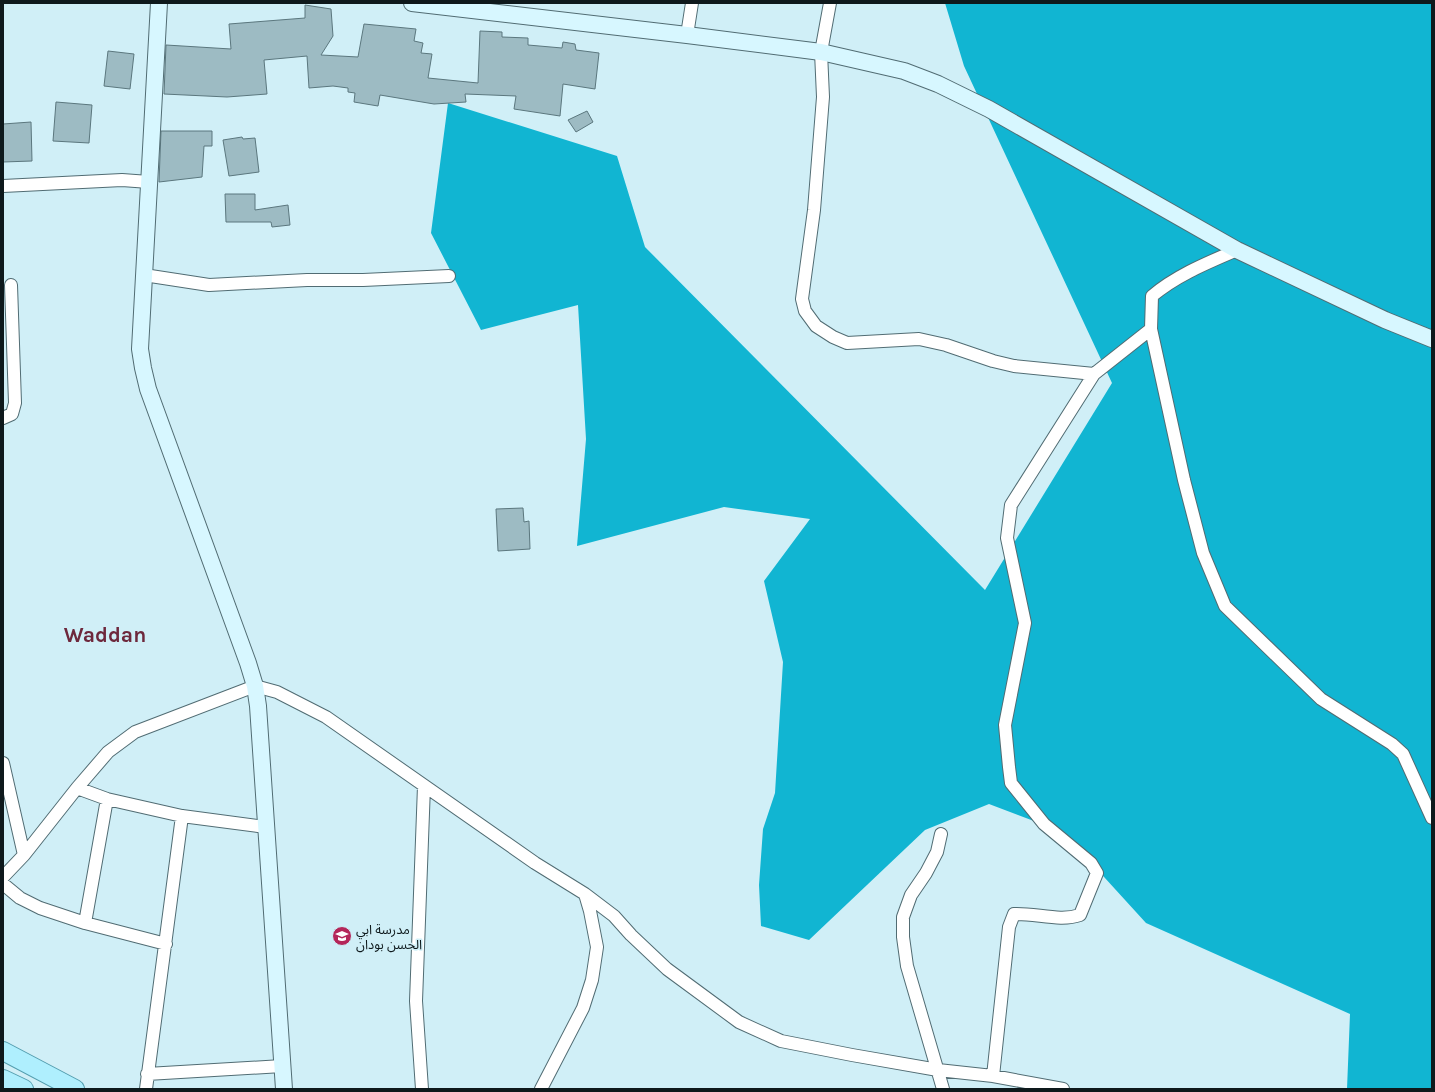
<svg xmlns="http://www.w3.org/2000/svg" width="1435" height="1092" font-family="Karla,'Noto Sans Arabic',sans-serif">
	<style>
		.forest { fill: #11b5d2 }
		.building { fill: #9dbbc3; stroke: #5b777e }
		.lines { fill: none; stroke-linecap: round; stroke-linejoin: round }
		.street-casing { stroke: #516c73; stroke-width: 14 }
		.secondary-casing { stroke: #516c73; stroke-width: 18 }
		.primary-casing { stroke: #549eaf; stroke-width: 20 }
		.street { stroke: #fff; stroke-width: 12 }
		.secondary { stroke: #d7f7ff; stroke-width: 16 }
		.primary { stroke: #afeffe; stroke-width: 18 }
		.labels { text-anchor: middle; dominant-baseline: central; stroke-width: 3; stroke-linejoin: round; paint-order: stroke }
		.poi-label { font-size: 13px; fill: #0e191c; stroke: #d0eff7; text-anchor: start }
		.town-label { font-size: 21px; font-weight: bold; fill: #6d283c; stroke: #d0eff7 }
	</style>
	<rect width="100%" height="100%" fill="#d0eff7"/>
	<!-- forest -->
	<path class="forest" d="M945 3H1432V1089H1347L1350 1014 1146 923 1063 832 989 804 925 830 809 940 761 926 759 885 763 829 775 793 783 662 764 581 810 519 724 507 577 546 586 439 578 305 481 330 431 233 448 103 617 156 645 247 985 590 1112 383 964 66Z"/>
	<!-- building -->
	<path class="building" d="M305 5 331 9 333 36 321 55 358 57 364 24 416 29 414 41 423 43 421 53 432 54 428 78 478 83 480 31 502 32V37L528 38V45L562 48 563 42 575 44 576 50 599 53 595 89 563 84 560 116 514 109 516 96 465 94 466 102 434 104 380 95 378 106 354 102 355 93 348 92V88L333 86 309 88 307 56 264 60 267 94 227 97 164 94 166 45 231 49 229 24 305 18Z
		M108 51 134 54 130 89 104 86Z
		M56 102 92 105 89 143 53 141Z
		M587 111 593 122 576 132 568 120Z
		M31 122 32 161 3 162V124Z
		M161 131H212V146H204L202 177 159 182Z
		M242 137 243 139 255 138 259 172 229 176 223 140Z
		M225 194H255V210L288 205 290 225 272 227 271 222H226Z
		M523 508 524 522 529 521 530 549 498 551 496 509Z"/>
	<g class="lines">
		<!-- street casing -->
		<g class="street-casing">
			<path id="street" d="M830 3 821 52 823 97 814 210 802 299 805 311 816 326 833 337 847 343 919 339 946 345 993 361 1014 366 1094 374 1151 329
				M687 35 692 3
				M3 186 122 180 149 182
				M1237 250C1207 263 1177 275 1152 296L1151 329 1184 480 1203 553 1225 606 1321 699 1392 744 1403 754 1432 818
				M144 275 209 285 307 280H363L449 276
				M3 418 12 414 15 403 11 285
				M3 763 24 855
				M77 788 107 799 182 816 265 827
				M941 834 937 852 926 873 911 895 903 917V937L907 966 943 1089
				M3 877 24 855 77 788 108 752 135 732 255 686 277 692 326 717 535 863 585 894 614 916 631 935 667 969 739 1022 781 1041 852 1055 938 1070 993 1076 1063 1089
				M3 884 20 898 40 908 85 923 166 944
				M85 923 107 799
				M147 1074 282 1066
				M993 1076 1009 927 1014 914C1036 913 1060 922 1080 915L1097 873 1091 863 1044 824 1011 783 1009 767 1005 725 1025 623 1007 538 1011 505 1094 374
				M146 1089 182 816
				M422 1089 416 1001 424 786
				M541 1089 583 1008 592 980 597 947 590 911 585 894"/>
		</g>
		<!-- secondary casing -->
		<g class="secondary-casing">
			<path id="secondary" d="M159 3 140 349 143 368 148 389 248 663 255 686 258 706 284 1089
				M412 3 687 35 821 52 904 71 938 84 989 109 1237 250 1385 320 1432 339"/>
		</g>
		<!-- primary casing -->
		<g class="primary-casing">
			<path id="primary" d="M3 1051 75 1089
				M3 1079 24 1089"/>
		</g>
		<!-- street -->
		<use href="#street" class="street"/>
		<!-- secondary -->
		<use href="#secondary" class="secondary"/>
		<!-- primary -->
		<use href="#primary" class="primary"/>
	</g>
	<!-- icons -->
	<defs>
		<g id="school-disc" transform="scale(1)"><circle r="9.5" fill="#b42659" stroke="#d0eff7"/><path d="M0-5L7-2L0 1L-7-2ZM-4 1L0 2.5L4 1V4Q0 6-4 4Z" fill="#fff"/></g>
	</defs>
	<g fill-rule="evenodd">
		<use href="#school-disc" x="342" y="936"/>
	</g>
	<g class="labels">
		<!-- poi labels -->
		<g class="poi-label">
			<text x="356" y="929">مدرسة ابي<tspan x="356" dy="15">الحسن بودان</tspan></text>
		</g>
		<!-- town labels -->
		<g class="town-label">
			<text x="105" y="635">Waddan</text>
		</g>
	</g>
	<!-- border -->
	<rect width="1435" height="1092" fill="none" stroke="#0e191c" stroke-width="8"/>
</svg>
